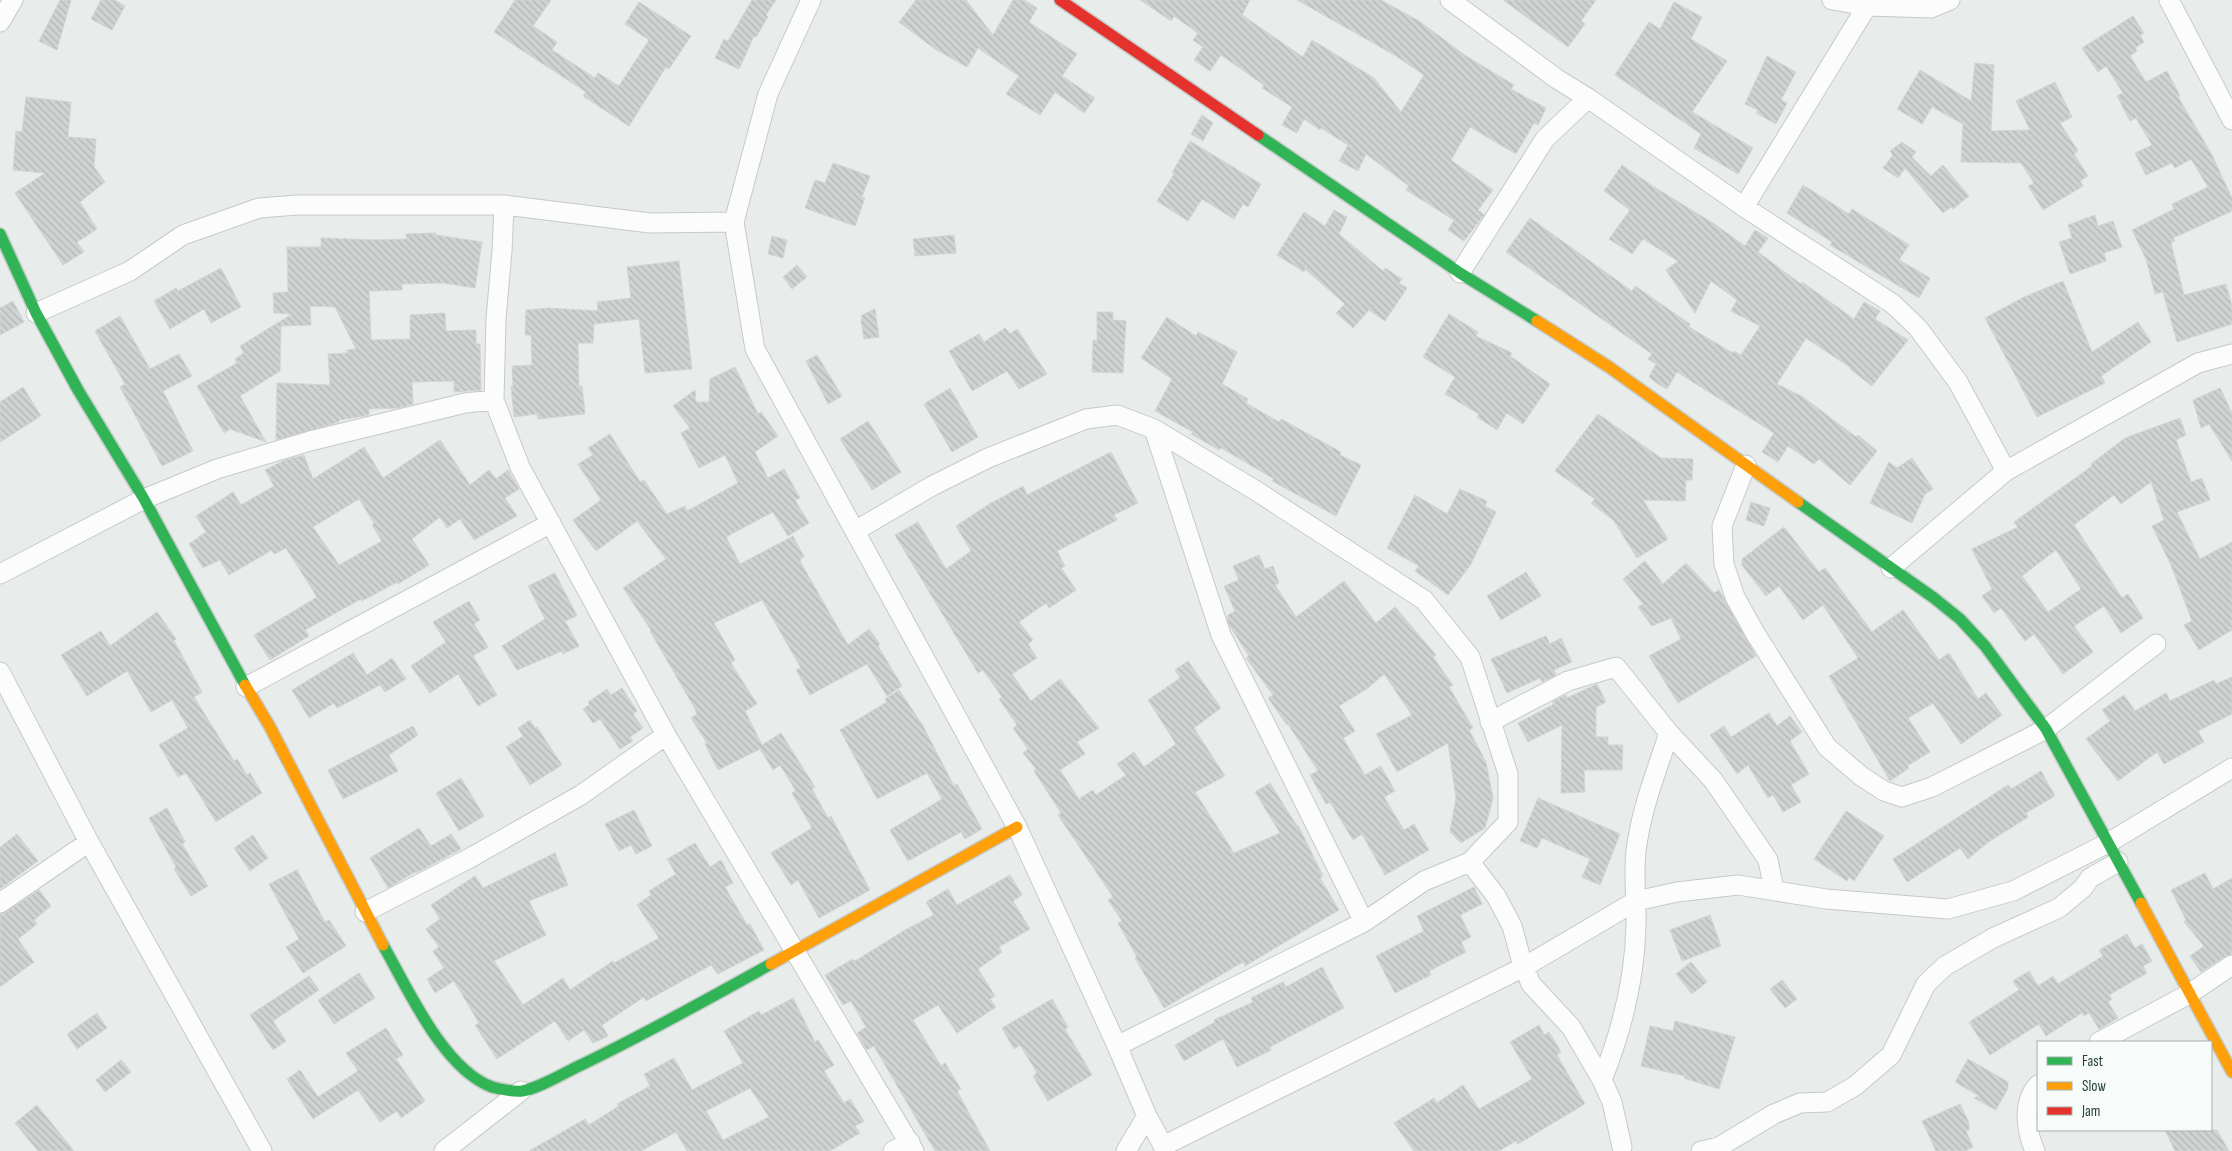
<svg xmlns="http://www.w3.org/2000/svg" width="2232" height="1151" font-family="'Sofia Sans Condensed',sans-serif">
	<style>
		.building { fill: url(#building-back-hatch); stroke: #d1d6d4; fill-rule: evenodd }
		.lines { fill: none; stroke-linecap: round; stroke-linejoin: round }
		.street-casing { stroke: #c5cac8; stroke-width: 21 }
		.fast-casing { stroke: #c3cbc8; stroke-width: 14 }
		.slow-casing { stroke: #c3cbc8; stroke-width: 14 }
		.jam-casing { stroke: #c3cbc8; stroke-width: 14 }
		.street { stroke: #fcfcfc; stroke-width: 19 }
		.fast { stroke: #30b455; stroke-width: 11 }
		.slow { stroke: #ff9f0a; stroke-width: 11 }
		.jam { stroke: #e5322d; stroke-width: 11 }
	</style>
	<defs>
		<pattern id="building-back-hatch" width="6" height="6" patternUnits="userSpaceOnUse" patternTransform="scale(1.25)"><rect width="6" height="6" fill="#cfd4d2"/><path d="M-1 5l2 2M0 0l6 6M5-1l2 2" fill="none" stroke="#b2b7b5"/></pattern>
	</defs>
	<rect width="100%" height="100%" fill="#e8edeb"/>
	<!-- building -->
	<path class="building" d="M60 0H71L57 50 39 41Z
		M101 0H115L125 6 112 30 91 19Z
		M515 0H551L533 26 557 42 552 50 595 78 598 73 619 86 649 40 625 24 639 2 691 36 669 69 666 67 629 126 583 96 586 92 494 32Z
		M752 0H776L766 15 768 17 756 37 754 36 739 69 715 58 724 39 728 41Z
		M916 0H966L993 35 1013 0H1024L1037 8 1029 22 1077 54 1062 76 1095 98 1084 113 1055 92 1040 115 1006 94 1019 76 978 48 967 67 935 49 899 22Z
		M1140 0H1250L1242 15 1303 57 1312 40 1374 78 1401 112 1424 75 1396 56 1297 0H1381L1419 21 1466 56 1514 85 1511 89 1546 108 1538 125 1534 123 1516 154 1470 127 1451 160 1493 190 1478 210 1484 215 1464 241 1448 230 1454 220 1406 190 1409 186 1366 154 1358 171 1339 161 1348 145 1321 128 1320 130 1304 119 1297 133 1282 125 1292 107 1262 88 1264 85 1221 55 1210 71 1194 60 1203 47 1193 40 1198 33 1174 16 1171 21Z
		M1503 0H1596L1581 21 1585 24 1568 47Z
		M1674 2 1702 17 1691 39 1727 61 1692 112 1753 148 1738 174 1694 148 1701 134 1615 75 1649 22 1660 29Z
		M2133 16 2144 33 2140 35 2144 42 2135 48 2137 51 2130 56 2146 82 2167 71 2180 96 2178 97 2212 155 2232 198V211L2173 238 2175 241 2171 243 2184 295 2226 284 2232 306V324L2177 342 2163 292 2155 294 2146 259 2132 230 2174 209 2172 204 2208 187 2191 159 2175 168 2172 163 2146 175 2135 153 2152 145 2136 118 2130 121 2117 96 2123 93 2106 66 2098 72 2082 48Z
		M1767 56 1796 72 1781 100 1787 103 1776 124 1756 113 1758 110 1745 104Z
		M1975 63 1994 65 1991 131 2030 130 2016 101 2055 82 2072 117 2060 123 2078 151 2074 154 2088 176 2080 181 2083 186 2043 210 2028 186 2034 183 2021 163 1961 162 1963 124 1932 107 1922 124 1897 109 1920 70 1971 101Z
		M26 97 71 102 68 137 96 139 94 167 105 182 80 202 97 229 77 242 84 252 63 265 15 193 45 173 13 170 16 131 22 132Z
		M1202 115 1213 123 1203 141 1191 134Z
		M1190 141 1261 184 1248 207 1243 204 1234 219 1202 199 1188 221 1157 201 1174 174 1172 173Z
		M1902 142 1916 152 1912 157 1931 176 1943 165 1969 196 1953 209 1951 207 1943 213 1905 168 1898 178 1883 168 1893 155 1890 151Z
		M833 163 870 176 862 197 865 198 855 226 805 208 815 180 825 183Z
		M1622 165 1654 187 1713 223 1745 246 1755 230 1768 238 1758 252 1801 284 1802 282 1854 319 1864 302 1880 311 1875 319 1908 340 1872 386 1850 369 1851 368 1806 338 1777 384 1803 397 1856 437 1858 435 1877 451 1850 485 1819 459 1814 464 1788 446 1778 462 1762 452 1774 433 1677 372 1667 389 1658 384 1649 377 1656 364 1648 359 1652 354 1506 252 1530 218 1632 291 1635 286 1690 324 1689 327 1733 353 1734 351 1741 355 1760 326 1731 311 1737 300 1711 281 1695 313 1666 270 1678 261 1643 239 1632 254 1609 239 1630 210 1604 191Z
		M1803 185 1849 214 1852 209 1909 245 1899 260 1930 278 1919 298 1830 245 1832 242 1787 213Z
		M1334 210 1347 217 1339 234 1383 271 1385 268 1402 279 1399 283 1407 288 1385 321 1369 310 1353 328 1336 313 1345 304 1305 269 1304 272 1277 255 1304 212 1325 226Z
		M2095 215 2098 226 2113 221 2122 247 2104 253 2106 261 2070 274 2059 242 2072 238 2068 225Z
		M436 233V235L482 242 475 288 443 283 402 284V290L369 291 371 340 410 339V315L445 313 446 331 476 330V344H480L481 390 454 392V381L412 382 413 404 398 408 369 409V415L339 420V422L276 440 277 383 330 385 328 354 348 353 347 350 356 349 335 307 310 306 311 325 281 326 280 371 240 396 266 442 230 429 224 433 197 386 237 363 235 359 244 353 240 346 292 314 274 313 273 293 288 292 287 247H321V238L375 240 407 239 406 234Z
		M954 235 956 253 915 256 913 239Z
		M772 236 787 240 783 258 768 254Z
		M679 261 692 369 645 373 639 319 594 324 593 343H578L579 387 582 386 585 414 538 419 537 414 514 417 511 386H513L512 366 532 365 531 335H525L526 310 548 308 598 311 597 302 631 298 627 267Z
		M797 265 807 277 792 289 783 277Z
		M221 268 241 307 211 323 204 309 170 329 154 301 176 288 178 291Z
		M2063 281 2092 352 2138 322 2151 342 2101 376 2105 383 2037 417 1985 318 2024 297Z
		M13 301 24 322 0 335V308Z
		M875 309 879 337 864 339 861 321 862 315Z
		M1097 312H1113V320L1126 321 1123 373 1092 372 1093 340 1097 341Z
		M1449 314 1478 332 1476 336 1512 353 1510 356 1550 384 1523 424 1507 413 1497 430 1477 417 1479 414 1445 394 1455 377 1423 357Z
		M120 316 150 369 179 354 192 376 163 391 193 451 162 466 120 387 125 384 95 331Z
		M1167 317 1196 336 1198 332 1237 352 1222 384 1248 399 1246 403 1279 422 1281 419 1341 452 1340 455 1361 465 1336 516 1272 481 1274 479 1221 448 1219 450 1191 434 1193 432 1155 411 1172 379 1141 358Z
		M1005 328 1010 334 1017 329 1047 374 1019 389 1007 371 972 391 949 351 979 334 984 342Z
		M817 355 842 396 828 404 806 361Z
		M735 367 758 414 761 412 778 436 755 452 768 478 784 469 800 498 795 500 809 523 788 536 773 512 726 537 740 564 793 536 804 557 800 559 801 563 848 645 869 629 880 644 878 646 902 686 887 696 867 664 810 695 796 670 801 668 762 600 714 623 735 660 731 663 757 704 745 711 762 745 781 733 815 787 812 789 828 818 831 816 870 890 819 918 798 880 791 885 771 853 812 828 792 793 796 791 780 765 773 770 760 749 718 770 705 744 707 743 691 718 697 714 694 707 650 631 651 630 623 588 666 559 637 521 596 551 573 520 601 500 578 464 593 455 588 448 610 434 640 482 644 480 667 514 685 506 687 511 738 483 725 455 699 468 681 433 690 428 673 406 695 390 696 402H709L710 379Z
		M23 387 41 416 0 442V402Z
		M950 388 978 437 952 452 924 404Z
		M2220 388 2232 413V461L2209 424 2201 428 2193 400Z
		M1598 414 1661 458 1693 459 1692 480H1686L1685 501 1643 500 1668 539 1637 558 1614 521 1591 503 1595 499 1555 471Z
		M2180 418 2186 435 2176 440 2191 482 2202 478 2210 500 2177 512 2200 559 2232 542V630L2199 650 2184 625 2192 621 2171 565 2152 526 2164 520 2151 482 2121 504 2114 495 2074 525 2122 598 2128 594 2143 618 2121 633 2104 606 2074 626 2093 652 2063 674 2034 634 2025 641 2001 608 1994 613 1982 596 1992 589 1972 549 2018 527 2014 522 2092 466 2091 464 2125 438ZM2056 550 2081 589 2048 612 2022 576Z
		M868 421 901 472 872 490 840 439Z
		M440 440 470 485 489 470 496 479 508 470 519 489 505 498 517 516 474 540 460 519 447 528 440 517 412 539 429 565 398 584 397 582 362 601 361 599 305 630 309 636 270 660 254 635 317 597 286 548 274 554 272 550 229 575 220 560 203 568 189 544 206 532 196 516 233 492 241 505 274 486 265 470 285 460 304 455 313 479 364 447 383 478ZM359 499 374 523 372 525 382 541 339 565 313 527Z
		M1111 452 1138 503 1114 515 1117 520 1057 551 1065 566 1061 568 1076 590 1049 608 1046 603 1019 622 1033 640 1028 644 1037 658 1012 674 1031 701 1060 679 1099 728 1077 742 1085 754 1060 770 1079 799 1093 790 1096 795 1126 775 1117 764 1134 752 1144 767 1176 744 1148 700 1180 678 1175 670 1188 661 1221 708 1194 728 1225 776 1195 792 1234 853 1280 833 1255 792 1270 783 1297 826 1298 825 1323 876 1320 878 1339 910 1245 966 1243 962 1164 1008 1135 958 1137 957 1118 923 1122 921 1108 900 1113 897 1058 815 1061 813 1034 771 1036 769 1023 753 1028 749 1013 728 1017 725 999 699 1002 697 983 670 978 673 895 535 918 522 946 569 971 551 956 526 991 503 1023 486 1027 495Z
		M1912 458 1933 489 1925 494 1912 523 1870 503 1889 462 1897 468Z
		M1460 489 1487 501 1485 506 1496 512 1471 564 1448 595 1415 571 1419 566 1387 548 1415 495 1447 514Z
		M1751 502 1770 508 1764 526 1746 520Z
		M1784 527 1819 572 1825 568 1872 632 1903 610 1939 660 1949 653 1978 699 1986 693 2002 715 1961 744 1933 703 1908 718 1930 752 1907 766 1909 768 1890 781 1829 676 1858 658 1823 605 1803 620 1779 586 1766 596 1742 565V559Z
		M1259 555 1265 569 1273 566 1279 583 1275 585 1296 617 1344 581 1376 623 1395 607 1436 655 1433 657 1453 685 1449 687 1473 728 1469 730 1486 762 1493 798 1485 828 1461 843 1450 832 1456 798 1448 743 1397 772 1376 734 1412 715 1384 674 1368 688 1339 706 1355 731 1343 738 1365 775 1381 766 1395 791 1384 797 1404 830 1414 824 1429 850 1385 875 1362 834 1353 840 1330 802 1326 804 1310 775 1318 771 1288 724 1287 725 1268 698 1273 695 1246 658 1249 656 1229 625 1227 616 1235 611 1224 586 1239 580 1233 566Z
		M1645 561 1663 584 1686 563 1714 593 1719 590 1756 656 1678 703 1649 656 1681 639 1671 618 1652 626 1638 607 1643 604 1623 579Z
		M1526 572 1541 596 1501 620 1487 596Z
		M555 573 577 616 565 621 579 646 563 654 562 651 517 670 502 646 545 619 528 586Z
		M469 601 480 620 474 624 488 647 473 656 497 695 478 706 458 674 430 693 411 666 446 642 433 622Z
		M157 612 176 639 174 641 202 692 194 697 234 761 237 759 247 775 250 773 262 793 216 822 186 773 178 777 159 745 188 728 172 700 151 712 127 671 87 696 61 655 101 631 110 646Z
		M1546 636 1550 644 1561 638 1572 662 1554 670 1556 675 1542 682 1540 678 1507 693 1491 659Z
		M353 653 367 675 392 658 406 679 385 692 380 685 337 708 334 703 309 718 292 690Z
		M2232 677V714L2198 731 2204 742 2164 764 2157 752 2118 781 2086 739 2110 721 2102 710 2124 695 2135 711 2166 693 2170 701 2214 680 2216 684Z
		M1597 684 1606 702 1596 707V737H1608V745H1623L1622 770H1584L1585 792 1561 793 1562 725 1528 742 1518 723 1554 704 1552 702 1566 695 1567 698Z
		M622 688 637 711 633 714 643 728 630 737 633 741 620 749 600 719 593 723 583 709 590 704 588 702 607 689 611 695Z
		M899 690 922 724 954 786 957 784 982 829 965 839 961 832 908 861 890 830 942 799 927 773 877 799 840 730 887 702 885 699Z
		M1769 713 1777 726 1790 716 1802 732 1790 741 1809 774 1791 785 1801 802 1783 812 1773 795 1768 798 1748 765 1737 774 1710 735 1724 726 1731 737Z
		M530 720 535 728 537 727 562 765 530 785 506 747 523 736 518 728Z
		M413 726 418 735 389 755 398 771 343 799 328 770Z
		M2041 771 2055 796 2026 813 2028 817 1987 843 1968 859 1960 848 1907 882 1893 859 2008 785 2011 789Z
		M461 778 484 816 459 831 436 793Z
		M1538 798 1620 834 1600 885 1582 877 1590 859 1542 838 1537 848 1520 841Z
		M167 808 185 842 182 844 208 886 191 896 174 869 176 867 149 818Z
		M634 810 652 846 636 854 631 845 619 851 605 824Z
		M1846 811 1884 836 1854 881 1849 877 1847 881 1814 859Z
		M419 828 431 846 451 834 461 849 416 873 415 872 388 888 370 858Z
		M17 834 38 861 0 889V847Z
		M253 835 268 858 250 871 234 848Z
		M695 843 710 867 721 860 733 883 725 887 747 925 750 924 764 950 718 974 711 965 646 1001 644 997 602 1025 608 1036 593 1043 584 1030 568 1041 555 1021 497 1059 475 1025 479 1023 454 981 435 993 427 979 444 968 433 951 439 947 426 929 440 919 431 905 475 876 483 888 555 853 568 885 529 901 546 935 494 961 523 1005 563 978 570 990 613 961 614 963 659 938 637 905 651 895 649 891 676 874 667 859Z
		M297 870 325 922 329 920 346 946 303 973 286 947 299 939 269 884Z
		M2205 873 2213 889 2232 878V954L2226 956 2201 972 2190 956 2204 946 2184 922 2186 920 2171 890Z
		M1010 875 1022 895 1013 901 1030 929 999 947 1002 952 978 969 995 996 990 999 996 1007 957 1033 938 1005 913 1020 941 1066 945 1063 961 1089 957 1091 990 1151H935L874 1046 867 1050 857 1033 866 1027 851 1001 843 1005 825 975 853 959 855 961 905 930 934 915 926 902 948 889 957 905Z
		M1474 887 1482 904 1460 915 1471 937 1461 942 1466 952 1429 971 1431 975 1395 993 1376 956 1424 931 1417 916Z
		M39 890 51 906 34 920 37 924 18 939 34 962 0 987V914L6 912Z
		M1710 915 1721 946 1682 961 1670 930Z
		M2127 934 2135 948 2142 944 2152 961 2143 966 2147 973 2109 995 2112 999 2108 1002 2118 1018 2099 1029 2089 1013 2084 1016 2082 1013 2046 1036 2039 1024 1990 1055 1969 1022 2019 990 2013 981 2029 971 2038 986 2053 976 2058 984 2103 956 2099 950Z
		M1691 962 1707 982 1692 994 1676 974Z
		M1322 967 1344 1008 1270 1047 1271 1050 1237 1067 1223 1039 1184 1061 1175 1045 1215 1022 1214 1020 1253 1002 1251 998 1283 982 1286 987Z
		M359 973 375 998 334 1024 318 1000Z
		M309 976 319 990 273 1021 286 1041 273 1050 250 1015Z
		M1782 980 1797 999 1785 1008 1770 989Z
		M793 998 815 1042 818 1040 834 1065 824 1071 844 1103 850 1099 864 1121 855 1126 860 1133 830 1151H687L676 1132 641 1151H529L585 1119 589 1125 619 1106 617 1104 650 1086 644 1074 674 1058 692 1090 743 1063 724 1031 759 1011 761 1015ZM750 1088 769 1117 723 1140 706 1111Z
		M1052 999 1068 1027 1065 1029 1092 1075 1048 1101 1033 1076 1037 1073 1020 1045 1014 1049 1002 1028Z
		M97 1013 107 1028 77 1049 67 1034Z
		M1675 1021 1735 1037 1719 1089 1684 1078 1685 1076 1641 1066 1650 1026 1673 1031Z
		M1539 1025 1544 1035 1549 1032 1561 1052 1557 1055 1585 1104 1518 1144 1516 1141 1499 1151H1414L1394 1123 1434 1098 1437 1103 1463 1085 1479 1109 1532 1079 1510 1042Z
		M386 1028 403 1055 396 1059 425 1101 401 1118 397 1111 380 1122 358 1090 313 1119 287 1079 300 1070 318 1097 358 1071 346 1053Z
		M1968 1059 2008 1082V1088L1996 1110 1974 1098 1979 1096 1955 1082Z
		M121 1060 131 1072 105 1092 96 1080Z
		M1960 1104 1969 1123V1130L1966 1131 1973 1147 1965 1151H1936L1922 1121Z
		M37 1105 74 1151H38L15 1123Z
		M2165 1130H2217L2229 1151H2175Z"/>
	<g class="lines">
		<!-- street casing -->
		<g class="street-casing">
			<path id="street" d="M811 0 768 94 734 222 755 349 1017 827 1117 1046 1147 1116 1166 1151
				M1450 0 1557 79 1588 98 1744 207 1893 304 1918 328 1958 382 2006 471
				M1832 0 1867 6 1931 8 1950 0
				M2169 0 2232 120
				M0 22 13 0
				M504 205 502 251 496 319 494 400 520 467 666 735 914 1151
				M1744 207 1867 6
				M1460 273 1545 139 1588 98
				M36 313 130 271 183 235 259 208 297 205H504L650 223 734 222
				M1154 429 1221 635 1364 922
				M1746 465 1722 526 1724 564 1735 597 1755 633 1827 747 1861 776 1884 791 1902 797 1932 787 2046 729 2156 644
				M855 531 932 486 988 458 1086 419 1117 415 1154 429 1258 492 1424 600 1470 657 1508 774V822L1470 862 1424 881 1364 922 1117 1046
				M1891 568 2006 471 2198 363 2232 354
				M0 574 144 499 217 469 310 441 465 403 494 400
				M0 672 89 842 262 1151
				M246 687 551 523
				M1490 722 1568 681 1616 667 1669 733 1713 780 1768 860 1774 890
				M1470 862 1496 896 1512 926 1521 959 1531 984 1571 1027 1602 1080 1612 1102 1622 1147
				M0 903 89 842
				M365 912 470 858 581 795 666 735
				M2099 1042 2189 994 2232 965
				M1602 1080C1622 1030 1635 979 1636 925 1637 897 1632 867 1638 838 1644 802 1658 767 1669 733
				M1163 1146 1524 967 1636 901 1677 892 1738 885 1826 899 1948 909 2013 891 2108 843 2232 768
				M444 1151 521 1091
				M893 1151 910 1142
				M1126 1151 1147 1116
				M1701 1151 1719 1147 1774 1114 1800 1103 1827 1102 1855 1086 1891 1055 1926 984 1945 966 1993 938 2059 908 2083 888 2090 878 2118 862
				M2035 1151C2026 1131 2022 1102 2038 1085"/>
		</g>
		<!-- fast casing -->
		<g class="fast-casing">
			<path id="fast" d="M1258 135 1460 273 1537 321
				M0 234 36 313 78 390 144 499 245 685
				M1798 502 1934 598 1960 619 1985 646 2046 729 2141 903
				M383 945C407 987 443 1069 492 1087 499 1089 514 1092 522 1091 540 1088 564 1073 581 1065 646 1034 708 999 771 964"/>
		</g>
		<!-- slow casing -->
		<g class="slow-casing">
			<path id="slow" d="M1537 321 1609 367 1798 502
				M245 685 270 727 383 945
				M2141 903 2232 1072
				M771 964 1017 827"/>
		</g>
		<!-- jam casing -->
		<g class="jam-casing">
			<path id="jam" d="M1060 0 1258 135"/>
		</g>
		<!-- street -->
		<use href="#street" class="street"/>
		<!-- fast -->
		<use href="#fast" class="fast"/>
		<!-- slow -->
		<use href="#slow" class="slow"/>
		<!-- jam -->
		<use href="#jam" class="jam"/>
	</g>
	<!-- legend -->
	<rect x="2037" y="1041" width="175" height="90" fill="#f7fbf9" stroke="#a3b1ad"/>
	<rect x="2047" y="1057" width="25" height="8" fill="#30b455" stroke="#a3b1ad"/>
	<text x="2082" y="1066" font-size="15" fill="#24423a">Fast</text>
	<rect x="2047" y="1082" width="25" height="8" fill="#ff9f0a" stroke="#a3b1ad"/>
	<text x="2082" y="1091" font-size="15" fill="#24423a">Slow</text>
	<rect x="2047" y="1107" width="25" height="8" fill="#e5322d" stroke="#a3b1ad"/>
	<text x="2082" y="1116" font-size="15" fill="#24423a">Jam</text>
</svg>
